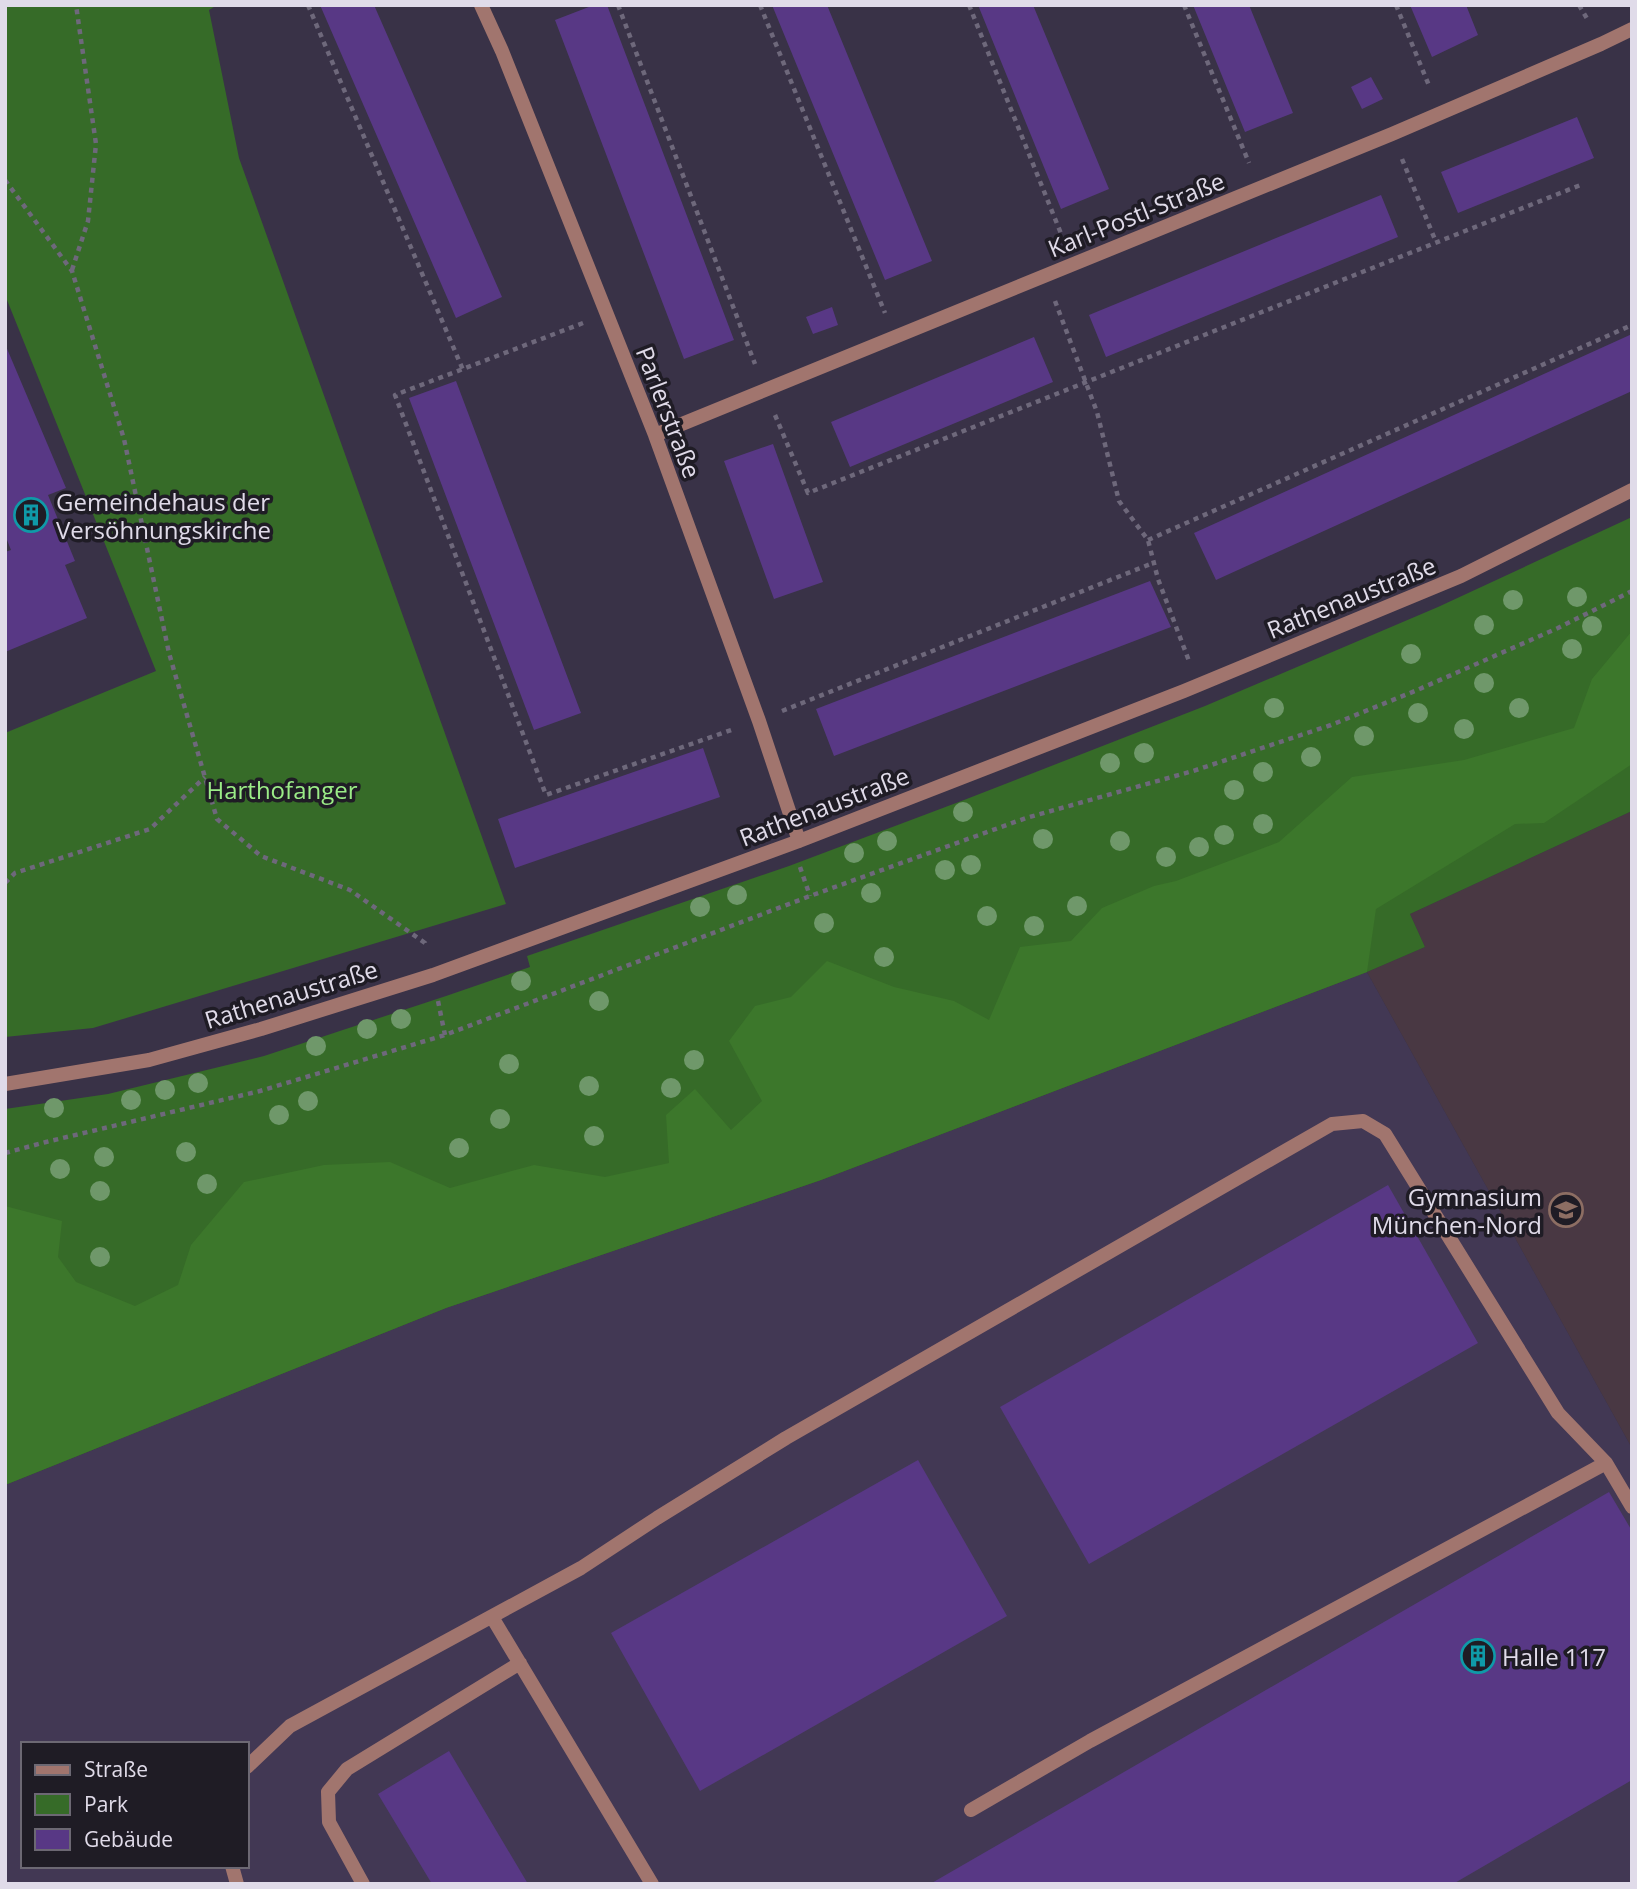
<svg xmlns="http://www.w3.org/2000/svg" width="1637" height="1889" font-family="'Open Sans',sans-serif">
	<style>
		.built { fill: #423854; fill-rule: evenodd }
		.education { fill: #493843 }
		.green { fill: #366b28 }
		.forest { fill: #3c772b }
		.building { fill: #583885 }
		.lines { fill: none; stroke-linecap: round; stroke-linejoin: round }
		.path { stroke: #6e687b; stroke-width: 4.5; stroke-dasharray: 5 5; stroke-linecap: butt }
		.lane { stroke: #a1756e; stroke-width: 14 }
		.street { stroke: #a1756e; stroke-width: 14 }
		.tree { fill: #6f986a }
		.labels { text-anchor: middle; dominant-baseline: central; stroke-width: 7; stroke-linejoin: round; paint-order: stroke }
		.street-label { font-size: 24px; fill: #e0dbe9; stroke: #1f1c25 }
		.poi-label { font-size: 24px; fill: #e0dbe9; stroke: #1f1c25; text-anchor: start }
		.park-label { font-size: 24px; fill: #9bec87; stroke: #1f1c25 }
	</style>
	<rect width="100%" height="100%" fill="#393247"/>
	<!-- built -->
	<path class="built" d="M1367 972 1632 1448V1884H5V1485L446 1308 821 1180ZM23 1744H247V1866H23Z"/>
	<!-- education -->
	<path class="education" d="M1632 811V1448L1367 972 1425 947 1410 914Z"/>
	<!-- green -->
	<path class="green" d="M5 5H217L209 10 239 158 506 904 93 1028 5 1037V733L156 671 5 295Z
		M1632 517V811L1410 914 1425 947 1367 972 821 1180 446 1308 5 1485V1109L108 1094 264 1056 446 996 530 967 527 956 789 866 964 800 1205 706 1438 607Z"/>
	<!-- forest -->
	<path class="forest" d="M1632 631V764L1544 823 1515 824 1376 909 1367 972 821 1180 446 1308 5 1485V1206L62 1221 58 1257 76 1282 135 1306 178 1285 191 1245 244 1182 324 1165 390 1162 450 1188 534 1165 605 1177 669 1163 666 1115 695 1089 731 1130 762 1101 729 1041 755 1006 791 997 827 961 894 987 954 1001 989 1020 1020 947 1071 941 1102 908 1154 886 1176 881 1279 842 1352 777 1464 760 1574 728 1592 679Z"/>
	<!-- building -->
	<path class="building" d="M320 5H374L502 297 456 318Z
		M594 5H607L734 340 684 359 555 20Z
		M772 5H827L932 261 885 280Z
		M978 5H1033L1109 189 1061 209Z
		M1193 5H1249L1293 113 1245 132Z
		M1410 5H1466L1478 35 1432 57Z
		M1371 77 1383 99 1362 109 1351 87Z
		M1577 117 1594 158 1458 213 1441 172Z
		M1381 195 1398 237 1106 357 1089 315Z
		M832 307 838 325 813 334 806 317Z
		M1632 334V391L1216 580 1194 533Z
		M1034 337 1053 382 850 467 831 422Z
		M5 344 66 488 48 495 75 561 65 565 87 618 5 652V552L11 550 5 535Z
		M456 381 581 713 534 730 409 398Z
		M773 444 823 582 774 599 724 461Z
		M1150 581 1171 627 834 756 816 709Z
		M703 748 720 797 515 868 498 819Z
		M1388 1185 1478 1343 1089 1564 1000 1407Z
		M918 1460 1007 1616 700 1791 611 1633Z
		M1609 1492 1632 1531V1780L1453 1884H930Z
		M449 1751 528 1884H432L378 1794Z"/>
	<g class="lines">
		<!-- path -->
		<path class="path" d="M308 5 463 370
			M618 5 755 364
			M760 5 885 313
			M969 5 1064 241
			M1184 5 1249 163
			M1396 5 1430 88
			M1579 5 1589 22
			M1402 159 1436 242
			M5 180 72 271 124 439 169 653 217 819 261 856 350 890 425 943 426 948
			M72 270 88 221 96 144 76 5
			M1055 301 1097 412 1119 501 1148 540 1158 579 1189 661
			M583 323 395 395 546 795 734 729
			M775 415 808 493 1583 184
			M1148 540 1632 325
			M782 711 1153 563
			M800 867 810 896
			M5 883 15 873 150 829 205 777
			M438 1001 445 1035
			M5 1153 46 1142 260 1091 445 1035 810 896 1026 818 1193 771 1331 725 1415 691 1558 628 1632 591"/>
		<!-- lane -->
		<path class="lane" d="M492 1617 652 1884
			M247 1767 290 1726 581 1568 657 1518 786 1438 1332 1124 1363 1121 1385 1134 1558 1413 1606 1463 1632 1507
			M971 1810 1090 1741 1606 1463
			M232 1866 237 1884
			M363 1884 329 1822 328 1792 347 1769 520 1663"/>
		<!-- street -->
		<path class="street" d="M481 5 502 51 655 435 759 721 799 841
			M655 435 1392 134 1601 44 1632 29
			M5 1084 149 1060 261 1029 433 975 799 841 1184 691 1461 576 1632 490"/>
	</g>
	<!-- trees -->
	<g class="tree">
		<circle cx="1577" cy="597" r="10"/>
		<circle cx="1513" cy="600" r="10"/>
		<circle cx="1484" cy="625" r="10"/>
		<circle cx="1592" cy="626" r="10"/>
		<circle cx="1572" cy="649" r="10"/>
		<circle cx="1411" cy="654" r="10"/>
		<circle cx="1484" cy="683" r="10"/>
		<circle cx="1274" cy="708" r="10"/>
		<circle cx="1519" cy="708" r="10"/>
		<circle cx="1418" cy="713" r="10"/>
		<circle cx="1464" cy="729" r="10"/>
		<circle cx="1364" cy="736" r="10"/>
		<circle cx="1144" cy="753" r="10"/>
		<circle cx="1311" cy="757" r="10"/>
		<circle cx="1110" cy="763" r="10"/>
		<circle cx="1263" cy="772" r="10"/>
		<circle cx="1234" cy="790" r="10"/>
		<circle cx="963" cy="812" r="10"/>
		<circle cx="1263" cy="824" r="10"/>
		<circle cx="1224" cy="835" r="10"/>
		<circle cx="1043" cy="839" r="10"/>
		<circle cx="887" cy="841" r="10"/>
		<circle cx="1120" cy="841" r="10"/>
		<circle cx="1199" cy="847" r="10"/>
		<circle cx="854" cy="853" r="10"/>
		<circle cx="1166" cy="857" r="10"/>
		<circle cx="971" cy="865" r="10"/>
		<circle cx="945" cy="870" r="10"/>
		<circle cx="871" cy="893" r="10"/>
		<circle cx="737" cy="895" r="10"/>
		<circle cx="1077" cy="906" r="10"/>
		<circle cx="700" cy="907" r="10"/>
		<circle cx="987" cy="916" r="10"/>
		<circle cx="824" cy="923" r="10"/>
		<circle cx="1034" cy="926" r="10"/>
		<circle cx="884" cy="957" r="10"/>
		<circle cx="521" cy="981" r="10"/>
		<circle cx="599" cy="1001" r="10"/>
		<circle cx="401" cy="1019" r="10"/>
		<circle cx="367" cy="1029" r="10"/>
		<circle cx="316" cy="1046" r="10"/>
		<circle cx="694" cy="1060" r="10"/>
		<circle cx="509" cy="1064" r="10"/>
		<circle cx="198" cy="1083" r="10"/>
		<circle cx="589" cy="1086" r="10"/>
		<circle cx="671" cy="1088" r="10"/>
		<circle cx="165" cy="1090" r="10"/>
		<circle cx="131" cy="1100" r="10"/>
		<circle cx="308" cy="1101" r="10"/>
		<circle cx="54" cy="1108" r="10"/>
		<circle cx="279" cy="1115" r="10"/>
		<circle cx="500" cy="1119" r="10"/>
		<circle cx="594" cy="1136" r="10"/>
		<circle cx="459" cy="1148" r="10"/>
		<circle cx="186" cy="1152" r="10"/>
		<circle cx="104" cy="1157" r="10"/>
		<circle cx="60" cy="1169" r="10"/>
		<circle cx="207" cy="1184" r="10"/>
		<circle cx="100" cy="1191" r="10"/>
		<circle cx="100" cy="1257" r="10"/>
	</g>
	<!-- icons -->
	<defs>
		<g id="building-ring" transform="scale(1.75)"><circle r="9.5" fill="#1f1c25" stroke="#0f9aa8" stroke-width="1.5"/><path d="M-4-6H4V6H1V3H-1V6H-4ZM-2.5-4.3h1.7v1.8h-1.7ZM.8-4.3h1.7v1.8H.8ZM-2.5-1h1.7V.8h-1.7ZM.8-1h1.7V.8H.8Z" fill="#0f9aa8"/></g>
		<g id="school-ring" transform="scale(1.75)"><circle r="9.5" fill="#1f1c25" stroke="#8d6e63" stroke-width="1.5"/><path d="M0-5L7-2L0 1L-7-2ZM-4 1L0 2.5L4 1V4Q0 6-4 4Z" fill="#8d6e63"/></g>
	</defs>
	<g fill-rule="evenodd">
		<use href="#building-ring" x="31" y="515"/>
		<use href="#school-ring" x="1566" y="1210"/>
		<use href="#building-ring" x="1478" y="1656"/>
	</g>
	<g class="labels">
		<!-- street labels -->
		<g class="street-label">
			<text transform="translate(1136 214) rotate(-22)">Karl-Postl-Straße</text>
			<text transform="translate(669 412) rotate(69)">Parlerstraße</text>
			<text transform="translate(1351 597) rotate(-22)">Rathenaustraße</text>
			<text transform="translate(824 806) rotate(-21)">Rathenaustraße</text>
			<text transform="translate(291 994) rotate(-17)">Rathenaustraße</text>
		</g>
		<!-- poi labels -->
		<g class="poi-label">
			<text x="56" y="501">Gemeindehaus der<tspan x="56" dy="28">Versöhnungskirche</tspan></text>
			<text x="1542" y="1196" text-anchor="end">Gymnasium<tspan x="1542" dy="28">München-Nord</tspan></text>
			<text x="1502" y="1656">Halle 117</text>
		</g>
		<!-- park labels -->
		<g class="park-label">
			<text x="282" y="789">Harthofanger</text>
		</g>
	</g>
	<!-- border -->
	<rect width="1637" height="1889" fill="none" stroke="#e0dbe9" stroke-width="14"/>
	<!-- legend -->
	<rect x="21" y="1742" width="228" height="126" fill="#1f1c25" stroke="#6c6873" stroke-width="2"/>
	<rect x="35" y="1765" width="35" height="10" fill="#a1756e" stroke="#6c6873" stroke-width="2"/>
	<text x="84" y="1777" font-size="21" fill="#e0dbe9">Straße</text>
	<rect x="35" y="1794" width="35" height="21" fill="#366b28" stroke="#6c6873" stroke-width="2"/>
	<text x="84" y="1812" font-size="21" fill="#e0dbe9">Park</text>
	<rect x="35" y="1829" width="35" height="21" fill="#583885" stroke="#6c6873" stroke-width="2"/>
	<text x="84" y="1847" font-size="21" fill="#e0dbe9">Gebäude</text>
</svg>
